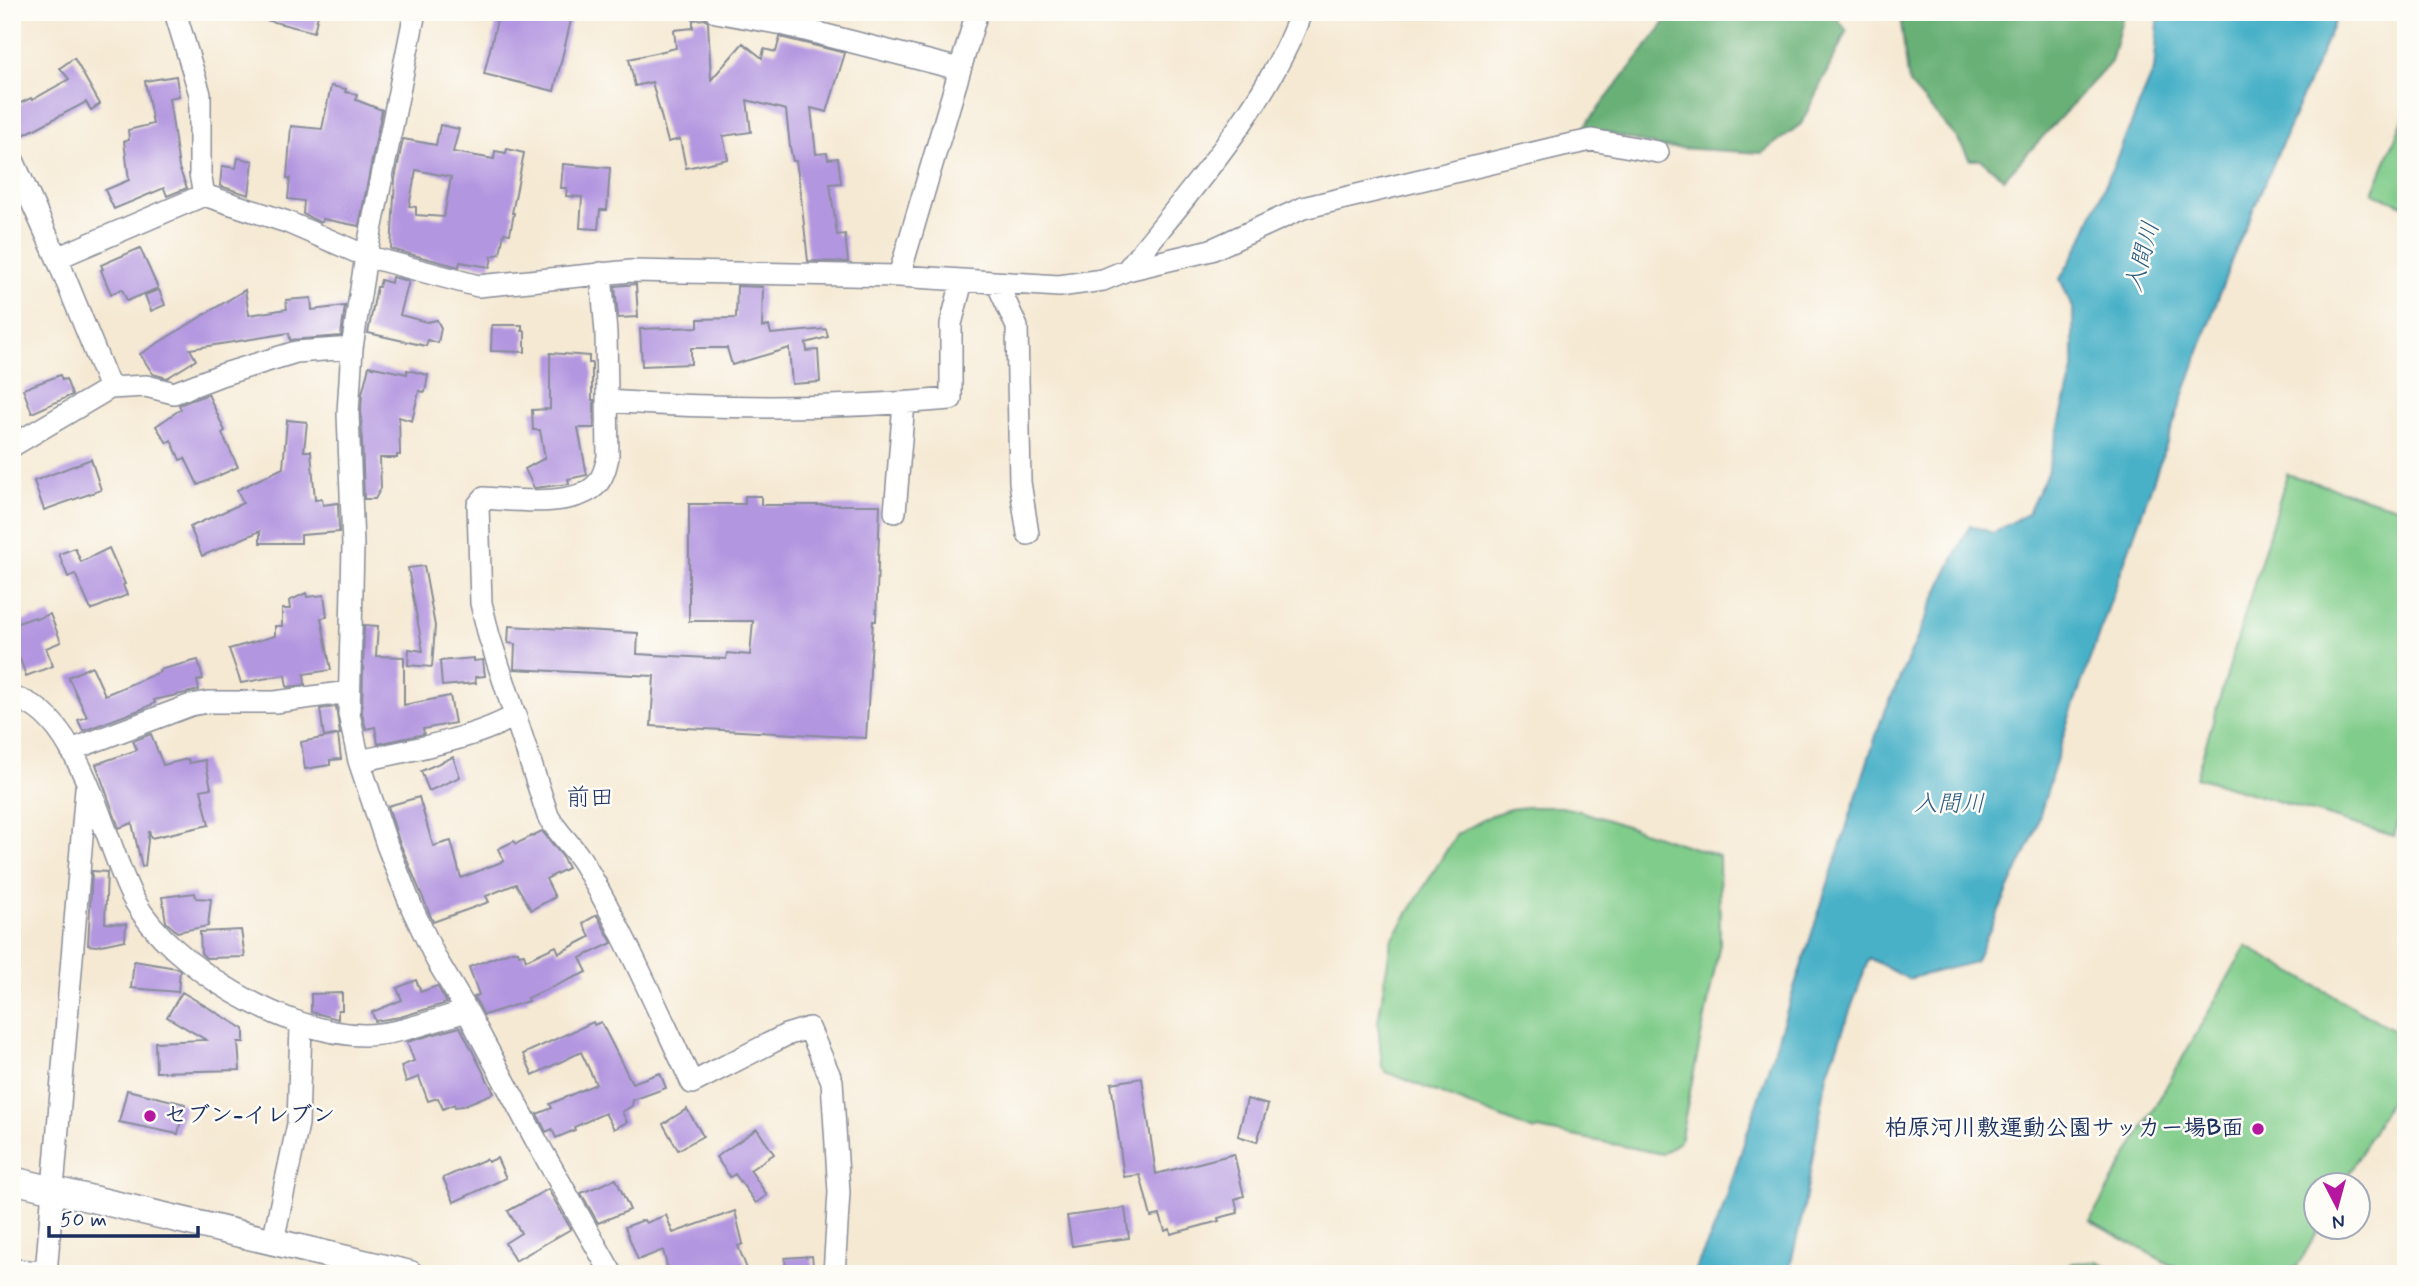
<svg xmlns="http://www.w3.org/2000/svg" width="2418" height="1286" font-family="Mynerve,'Klee One',sans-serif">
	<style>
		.green { fill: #80cc8a; stroke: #4e7e74; stroke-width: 2 }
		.forest { fill: #68b076; stroke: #42706a; stroke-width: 2 }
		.water { fill: #48b1c7; stroke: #327092; stroke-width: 2 }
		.building { fill: #b396e0; fill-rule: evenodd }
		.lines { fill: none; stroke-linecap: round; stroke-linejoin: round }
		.minor-casing { stroke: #888c98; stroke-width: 24 }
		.tertiary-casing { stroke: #888c98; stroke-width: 29 }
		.minor { stroke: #fff; stroke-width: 21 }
		.tertiary { stroke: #fff; stroke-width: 26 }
		.poi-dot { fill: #b5179e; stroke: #fdfcf7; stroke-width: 2.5 }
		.labels { text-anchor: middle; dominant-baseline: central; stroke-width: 5; stroke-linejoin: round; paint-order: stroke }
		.poi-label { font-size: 23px; font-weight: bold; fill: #1b2f5e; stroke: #fdfcf7; text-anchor: start }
		.water-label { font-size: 24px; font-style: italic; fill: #2b5c83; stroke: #fdfcf7 }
		.neighbourhood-label { font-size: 24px; fill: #1b2f5e; stroke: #fdfcf7 }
	</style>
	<rect width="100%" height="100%" fill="#fdfcf7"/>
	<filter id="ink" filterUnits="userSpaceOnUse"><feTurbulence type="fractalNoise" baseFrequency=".0143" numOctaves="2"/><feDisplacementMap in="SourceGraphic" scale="14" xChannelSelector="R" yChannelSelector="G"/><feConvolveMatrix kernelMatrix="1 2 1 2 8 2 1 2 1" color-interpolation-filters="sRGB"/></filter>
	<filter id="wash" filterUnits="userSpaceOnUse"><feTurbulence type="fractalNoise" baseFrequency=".00686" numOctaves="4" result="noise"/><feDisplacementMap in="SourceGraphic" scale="28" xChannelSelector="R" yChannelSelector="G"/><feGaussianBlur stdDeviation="1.57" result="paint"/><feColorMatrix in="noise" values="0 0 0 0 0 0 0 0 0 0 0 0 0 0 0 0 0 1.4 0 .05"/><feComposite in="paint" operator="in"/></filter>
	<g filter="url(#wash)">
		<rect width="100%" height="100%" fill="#f5e9d3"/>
		<!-- green -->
		<path class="green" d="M2406 112V206L2373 193Z
			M2287 474 2406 510V797L2394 836 2196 777Z
			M1528 807H1561L1580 811 1719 856 1720 943 1680 1141 1662 1154 1538 1129 1534 1131 1386 1072 1382 1066 1378 1022 1391 941 1456 835 1492 815 1510 809Z
			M2246 946 2406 1037V1073L2343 1184H2316V1226L2320 1227 2293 1274H2187L2090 1221Z
			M2097 1262 2123 1274H2055L2073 1263Z"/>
		<!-- forest -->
		<path class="forest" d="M1673 12H1832L1847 31 1801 124 1762 153 1660 147 1604 132 1582 130Z
			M1909 12H2124L2111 62 2004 179 1982 160H1970L1957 138 1909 84 1901 23 1904 14Z"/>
		<!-- water -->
		<path class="water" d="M2159 12H2339L2232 259 2068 721 2034 835 1975 962 1908 979 1869 958 1827 1075 1803 1213 1788 1274H1693L1721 1214 1881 720 1942 582 1970 525 1993 533 2028 513 2047 473 2073 370V308L2060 279 2081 242 2154 70Z"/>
		<g id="blocks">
			<!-- building -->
			<path class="building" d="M259 12H316L315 15H318L314 32 258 18Z
				M499 12H573L554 91 484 74Z
				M705 19 708 22 711 80 743 43 762 58 764 49 776 52 780 37 845 53 827 112 811 108 816 154 827 153 828 159 838 158 841 183 830 184 837 235 845 234 848 262 808 261 800 188 796 161H793L790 147 786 110 747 100 751 132 723 136 728 159 686 168 680 139 668 142 652 82 635 86 629 59 676 48 674 30 693 28V20Z
				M74 58 100 104 91 110 86 102 12 141V107L31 98 32 100 69 79 60 68Z
				M176 76 179 96 169 98 179 168 187 188 167 196 164 188 114 209 105 190 129 180 124 141 129 140 128 130 153 124 145 81Z
				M331 86 346 89 345 92 357 94 356 100 382 110 359 226 323 219 322 222H319L303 214 304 201 288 199 290 178H287L291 126 322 129Z
				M440 125 459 129 453 152 494 159 495 151 506 153 507 149 524 153 512 213H514L510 234 504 233 500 254 492 256 490 267 460 262 459 267 391 249 395 179 403 139 436 145ZM416 170 451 177 444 217 416 215V207L409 206Z
				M238 158 253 161 249 195 220 186 222 166 236 168Z
				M563 164 610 168 607 210H600L598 229 580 228 582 197 566 196 567 188H561Z
				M140 248 158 288 127 301 122 289 111 294 101 270 103 269 101 265Z
				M392 277 409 281 400 315 427 322 437 320 441 328 438 343 428 340 426 346 368 333 377 287H379L381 280 391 283Z
				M636 284 638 317 618 318 615 286Z
				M737 286 763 287 762 327 769 326 771 334 826 329 828 337 806 343 807 351 818 350 820 382 792 384 789 348 732 365 727 348H691V364L642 366 640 329 698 327V319L736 318Z
				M159 290 165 305 151 311 145 295Z
				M245 290 249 315 287 309 286 300 311 298 312 310 345 306 341 336 290 340 289 333 190 349 196 360 167 378 153 374 140 354Z
				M492 325H522V331H525V352L491 351Z
				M550 353 589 356V363H592V400H594V428H578L587 475 568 479 569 484 534 488 525 469 545 458 540 430H533L532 410 550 409Z
				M369 366 407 374V370L428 375 425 392 419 391 412 421 399 417 400 455H397V458H380L381 488 375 499H364L361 413 362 394Z
				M60 375 62 380 66 379 72 395 32 413 23 389Z
				M208 394 225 431 222 433 238 467 198 485 185 458 180 460 171 440 167 443 156 426 181 409 179 405Z
				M287 420 307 422 304 451H311L315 500 322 499 323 505 338 503 339 532 301 535V543H260V531L202 556 190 527 243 503 237 490 283 468Z
				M91 459 101 490 44 510 34 481Z
				M745 496H761V505H880L876 621H873L866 738 651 726 654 676 514 669 515 644 508 643 509 626 638 633 637 654 726 659 727 653 750 655 753 621H689V504H745Z
				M75 548 81 562 109 548 125 584 123 585 127 595 91 610 75 574 68 577 59 554Z
				M424 566 435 626 432 667 408 665 409 649 423 651 408 568Z
				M306 593 307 597 324 595 327 617 321 618 331 670 304 674 305 685 287 687 285 675 241 683 229 649 275 636V626H282V609H290L289 601Z
				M50 614 61 642 46 648 53 666 26 676 20 659 12 662V625L35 617 36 619Z
				M364 625 378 626 376 656 404 657V705L450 696 455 723 423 729 424 734 378 744 375 727 366 729 362 713Z
				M474 658V661L483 660 485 676 475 677 476 683 442 686 440 661Z
				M198 660 203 679 197 681 199 690 154 700 155 703 142 709 83 731 78 720 87 717 68 677 92 666 105 695 160 672 159 670Z
				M336 707 340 734 324 737 320 709Z
				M151 734 163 765 188 759 189 763 205 760 211 788 201 790 209 825 151 838 149 831 145 866 142 867 132 823 119 828 96 764 137 750 133 741Z
				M338 735 341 759 330 760V765L305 769 301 742Z
				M453 757 460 777 429 791 421 771Z
				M419 797 433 846 451 841 461 878 504 861 498 849 514 841 516 844 542 831 562 856 568 868 546 879 555 897 531 910 516 884 486 896 489 902 433 922 399 841 388 806Z
				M92 871 107 872 105 923 126 924 125 940 97 946 88 945Z
				M195 893 196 898 211 899 208 926 177 932 166 922 162 897Z
				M597 915 612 943 580 958 587 972 527 998 528 1001 484 1015 474 997 479 995 469 967 512 951H518L519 955 524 954 526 960 556 946 559 953 590 937 583 923Z
				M241 930 245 957 206 958 201 953 200 932Z
				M134 961 176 968 180 970 178 992 131 988Z
				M416 980 421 992 437 986 447 1003 400 1017 375 1021 372 1012 402 1000 397 988Z
				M182 992 244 1029V1042H238L240 1070 156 1072 155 1042 206 1040 167 1017Z
				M342 993V1010H338V1019L311 1012V994Z
				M593 1022 594 1025 601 1022 632 1083 660 1073 666 1088 633 1100 632 1106 622 1112 627 1122 614 1129 605 1113 574 1127 575 1130 556 1138 552 1129 546 1132 537 1114 552 1108 550 1104 596 1084 581 1052 533 1075 523 1054Z
				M460 1027 494 1093 462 1106 455 1107 454 1104 443 1109 438 1098 428 1101 419 1077 406 1082 401 1066 414 1061 407 1042Z
				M1142 1078 1156 1174 1234 1154 1244 1196 1235 1199 1238 1213 1218 1218 1219 1221 1171 1234 1170 1229 1165 1231 1160 1215 1151 1217 1140 1175 1124 1177 1111 1083Z
				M127 1090 185 1104 178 1134 119 1122Z
				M1247 1099 1268 1105 1257 1142 1238 1136Z
				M687 1109 703 1136 678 1150 663 1124Z
				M757 1129 774 1154 750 1170 767 1195 756 1203 735 1174 730 1177 716 1157Z
				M497 1158 506 1178 454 1202 443 1178 486 1159 488 1162Z
				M616 1179 630 1210 598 1223 581 1193Z
				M548 1189 571 1229 515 1261 505 1243 521 1233 508 1211Z
				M1125 1208 1129 1238 1072 1246 1067 1216Z
				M735 1211 743 1244 738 1246 749 1274H669L663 1250 638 1260 625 1227 644 1220 646 1223 666 1215 673 1233Z
				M812 1256 814 1274H786L785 1258Z"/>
		</g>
	</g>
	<g filter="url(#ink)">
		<use href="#blocks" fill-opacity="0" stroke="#888c98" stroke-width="2"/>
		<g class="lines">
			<!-- minor casing -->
			<g class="minor-casing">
				<path id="minor" d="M175 12 200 94V174L204 195 287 222 366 256 478 286 631 271 899 276 1059 286 1103 280 1127 270 1211 250 1303 208 1563 146 1592 140 1658 152
					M415 12 366 256 352 348 348 413 353 546 349 714 359 761 387 845 412 908 436 959 467 1011 537 1142 612 1274
					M716 12 782 24 959 69
					M12 158 57 258 110 388
					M57 258 204 195
					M1127 270C1187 194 1269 104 1301 12
					M601 273 606 333 608 457C606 466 604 475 598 483 577 508 514 500 484 498L478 505 481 603 489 636 548 816C558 834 574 847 584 864 625 934 657 1009 692 1083L786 1035 809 1028 832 1081 839 1192 834 1274
					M899 276 977 12
					M997 283 1017 327 1020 482 1028 534
					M607 401C719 409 839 409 951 399V324L962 281
					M12 446 110 388 146 386 174 393 221 375 296 352 352 348
					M895 512 904 403
					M12 698C80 708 105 848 134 900 171 967 288 1035 364 1035 398 1035 434 1020 467 1011
					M71 750 191 705 208 702H275L349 692
					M359 761C406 751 475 739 516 715
					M273 1241 298 1124 301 1025
					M12 1270 46 1272
					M46 1274 86 788"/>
			</g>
			<!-- tertiary casing -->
			<g class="tertiary-casing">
				<path id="tertiary" d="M12 1180 410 1274"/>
			</g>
			<!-- minor -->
			<use href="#minor" class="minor"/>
			<!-- tertiary -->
			<use href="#tertiary" class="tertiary"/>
		</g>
	</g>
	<!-- markers -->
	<g class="poi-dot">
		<circle cx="150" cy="1116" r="7"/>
		<circle cx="2258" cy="1129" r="7"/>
	</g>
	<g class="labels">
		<!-- poi labels -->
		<g class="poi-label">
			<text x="164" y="1116">セブン-イレブン</text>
			<text x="2244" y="1129" text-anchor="end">柏原河川敷運動公園サッカー場B面</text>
		</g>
		<!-- water labels -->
		<g class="water-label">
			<text transform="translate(2143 257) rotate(-75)">入間川</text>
			<text x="1949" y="804">入間川</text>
		</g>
		<!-- neighbourhood labels -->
		<g class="neighbourhood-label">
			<text x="590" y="798">前田</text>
		</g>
	</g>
	<!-- margin -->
	<rect width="2418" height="1286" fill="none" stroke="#fdfcf7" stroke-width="42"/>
	<!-- north arrow -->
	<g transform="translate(2337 1206) rotate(174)"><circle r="33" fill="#fdfcf7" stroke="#a3aaba" stroke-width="2"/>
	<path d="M0-5L12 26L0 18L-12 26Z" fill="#b5179e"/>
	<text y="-10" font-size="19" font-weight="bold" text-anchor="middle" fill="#1b2f5e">N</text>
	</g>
	<!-- scale -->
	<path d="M49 1226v10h149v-10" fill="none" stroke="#1b2f5e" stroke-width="3.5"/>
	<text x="60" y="1226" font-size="21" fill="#1b2f5e" stroke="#fdfcf7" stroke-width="5" paint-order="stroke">50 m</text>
</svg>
